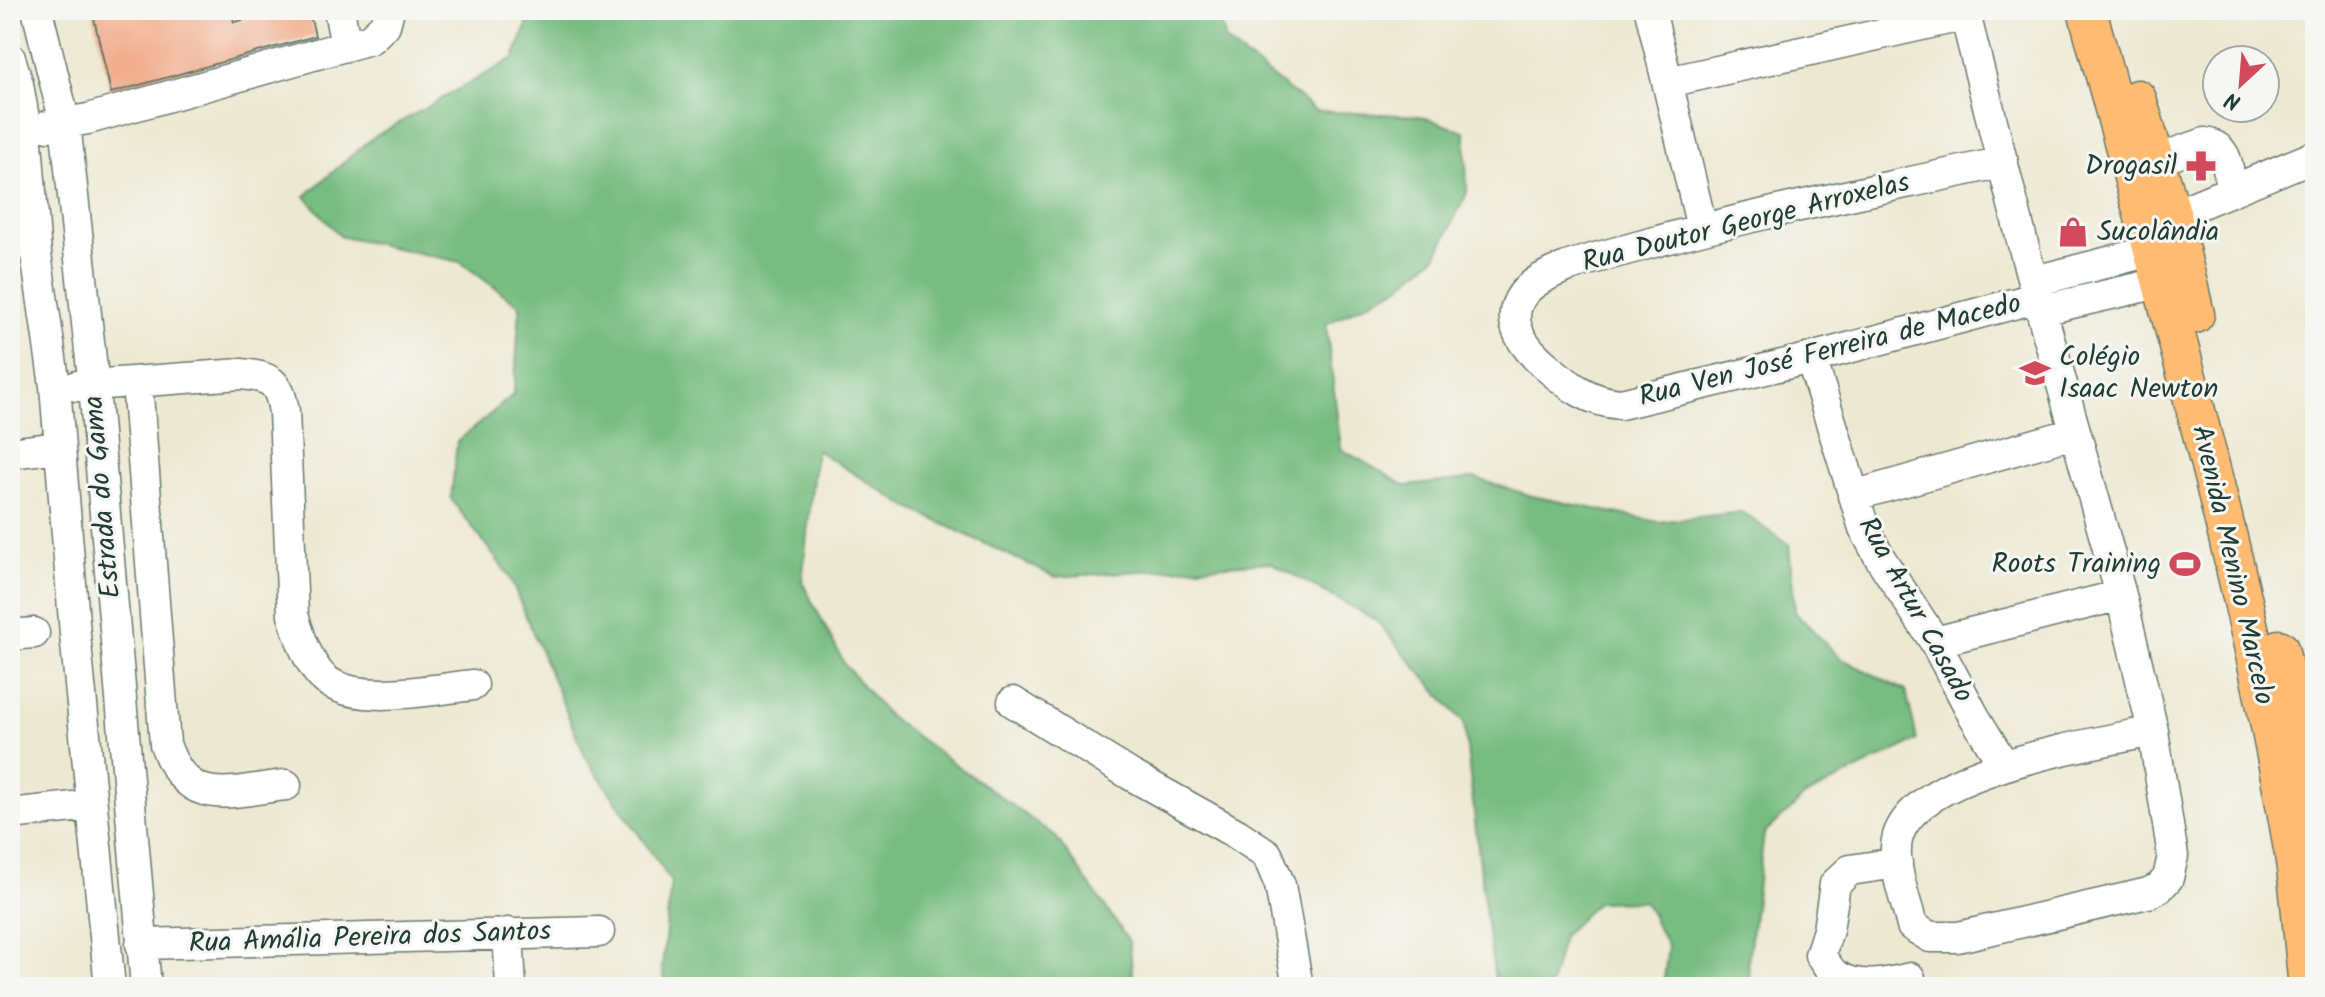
<svg xmlns="http://www.w3.org/2000/svg" width="2325" height="997" font-family="Kalam,sans-serif">
	<style>
		.forest { fill: #77bc80; stroke: #4b7c5a; stroke-width: 2 }
		.building { fill: #f2ab8a }
		.lines { fill: none; stroke-linecap: round; stroke-linejoin: round }
		.minor-casing { stroke: #67796b; stroke-width: 33 }
		.major-casing { stroke: #67796b; stroke-width: 41 }
		.minor { stroke: #fff; stroke-width: 30 }
		.major { stroke: #febb71; stroke-width: 38 }
		.labels { text-anchor: middle; dominant-baseline: central; stroke-width: 6; stroke-linejoin: round; paint-order: stroke }
		.poi-label { font-size: 28px; fill: #1f3d34; stroke: #f6f6f2; text-anchor: end }
		.street-label { font-size: 28px; fill: #1f3d34; stroke: #f6f6f2 }
	</style>
	<rect width="100%" height="100%" fill="#f6f6f2"/>
	<filter id="ink" filterUnits="userSpaceOnUse"><feTurbulence type="fractalNoise" baseFrequency=".0125" numOctaves="2"/><feDisplacementMap in="SourceGraphic" scale="16" xChannelSelector="R" yChannelSelector="G"/><feConvolveMatrix kernelMatrix="1 2 1 2 8 2 1 2 1" color-interpolation-filters="sRGB"/></filter>
	<filter id="wash" filterUnits="userSpaceOnUse"><feTurbulence type="fractalNoise" baseFrequency=".006" numOctaves="4" result="noise"/><feDisplacementMap in="SourceGraphic" scale="32" xChannelSelector="R" yChannelSelector="G"/><feGaussianBlur stdDeviation="1.8" result="paint"/><feColorMatrix in="noise" values="0 0 0 0 0 0 0 0 0 0 0 0 0 0 0 0 0 1.4 0 .05"/><feComposite in="paint" operator="in"/></filter>
	<g filter="url(#wash)">
		<rect width="100%" height="100%" fill="#ede8d1"/>
		<!-- forest -->
		<path class="forest" d="M533 10H1218L1226 42 1316 111 1420 116 1465 132 1467 193 1436 256 1399 287 1326 324 1341 449 1406 486 1475 478 1532 496 1658 522 1741 512 1789 544 1795 612 1840 658 1906 691 1917 740 1805 796 1764 834 1748 962 1751 987H1663L1668 947 1644 901 1597 902 1563 935 1550 987H1496L1486 918 1464 723 1376 620 1270 562 1055 577 908 507 816 450 802 582 845 665 888 716 1055 836 1129 941 1134 987H667L662 969 671 881 585 756 509 576 451 499 457 442 514 394 520 306 460 262 340 236 305 196 372 138 514 58Z"/>
		<g id="blocks">
			<!-- building -->
			<path class="building" d="M92 10H231L234 22 289 10H309L315 36 111 93Z"/>
		</g>
	</g>
	<g filter="url(#ink)">
		<use href="#blocks" fill-opacity="0" stroke="#67796b" stroke-width="2"/>
		<g class="lines">
			<!-- minor casing -->
			<g class="minor-casing">
				<path id="minor" d="M37 10 65 123 94 387 146 987
					M339 10 346 46
					M1650 10 1702 228
					M1964 10 2026 256 2121 595 2153 731 2173 856 2168 878 2159 888 2148 893 1958 937H1930L1912 926C1906 899 1890 863 1898 836 1918 770 2093 744 2153 731
					M10 58 18 84 26 130 36 254 55 386 75 634 110 987
					M1668 82 1966 15
					M48 126 88 119 370 39 385 25 389 10
					M2155 160 2205 143C2230 147 2228 170 2231 191
					M2003 162C1882 189 1759 212 1640 246 1615 253 1588 259 1564 268 1550 273 1531 283 1523 294 1502 322 1526 349 1546 366 1569 386 1590 402 1621 404L1811 358 2039 297
					M2151 224 2315 156
					M2035 281 2151 251
					M2042 310 2181 278
					M1811 358 1864 528 1880 558 1935 642 1974 716 2004 765
					M137 382 165 744C188 811 229 791 286 785
					M77 386 241 374C271 377 279 381 284 412L293 615C299 634 305 655 318 672 345 709 433 689 473 685
					M10 453 60 447
					M1853 496 2074 433
					M10 635 34 633
					M1935 642 2121 595
					M1013 702 1131 775 1237 834 1267 854 1280 885 1298 987
					M10 814 92 805
					M1897 863 1850 870 1835 884 1828 930 1820 955C1825 962 1830 972 1837 976 1859 990 1886 984 1910 978
					M508 933 511 987
					M141 944 599 932"/>
			</g>
			<!-- major casing -->
			<g class="major-casing">
				<path id="major" d="M2087 10C2163 289 2246 569 2294 855 2301 898 2303 943 2308 987
					M2137 99 2172 216 2195 314
					M2279 649 2294 709 2315 826"/>
			</g>
			<!-- minor -->
			<use href="#minor" class="minor"/>
			<!-- major -->
			<use href="#major" class="major"/>
		</g>
	</g>
	<!-- icons -->
	<defs>
		<g id="pharmacy-bare" transform="scale(2.4)"><path d="M-2-6h4v4h4v4h-4v4h-4v-4h-4v-4h4Z" fill="#d1495b" stroke="#f6f6f2" stroke-width="2.5" paint-order="stroke"/></g>
		<g id="shop-bare" transform="scale(2.4)"><path d="M-5-2.5h2.3a2.7 3.5 0 0 1 5.4 0H5L5.5 6h-11ZM-1.5-2.5h3a1.5 2.3 0 0 0-3 0Z" fill="#d1495b" stroke="#f6f6f2" stroke-width="2.5" paint-order="stroke"/></g>
		<g id="school-bare" transform="scale(2.4)"><path d="M0-5L7-2L0 1L-7-2ZM-4 1L0 2.5L4 1V4Q0 6-4 4Z" fill="#d1495b" stroke="#f6f6f2" stroke-width="2.5" paint-order="stroke"/></g>
		<g id="stadium-bare" transform="scale(2.4)"><path d="M0-5a6.5 5 0 1 0 0 10a6.5 5 0 1 0 0-10ZM-3.5-1.8h7v3.6h-7Z" fill="#d1495b" stroke="#f6f6f2" stroke-width="2.5" paint-order="stroke"/></g>
	</defs>
	<g fill-rule="evenodd">
		<use href="#pharmacy-bare" x="2201" y="166"/>
		<use href="#shop-bare" x="2073" y="232"/>
		<use href="#school-bare" x="2035" y="373"/>
		<use href="#stadium-bare" x="2185" y="564"/>
	</g>
	<g class="labels">
		<!-- poi labels -->
		<g class="poi-label">
			<text x="2177" y="166">Drogasil</text>
			<text x="2097" y="232" text-anchor="start">Sucolândia</text>
			<text x="2059" y="357" text-anchor="start">Colégio<tspan x="2059" dy="32">Isaac Newton</tspan></text>
			<text x="2161" y="564">Roots Training</text>
		</g>
		<!-- street labels -->
		<g class="street-label">
			<text transform="translate(1746 223) rotate(-14)">Rua Doutor George Arroxelas</text>
			<text transform="translate(1830 351) rotate(-14)">Rua Ven José Ferreira de Macedo</text>
			<text transform="translate(103 497) rotate(-95)">Estrada do Gama</text>
			<text transform="translate(2232 565) rotate(77)">Avenida Menino Marcelo</text>
			<text transform="translate(1915 610) rotate(61)">Rua Artur Casado</text>
			<text transform="translate(370 938) rotate(-2)">Rua Amália Pereira dos Santos</text>
		</g>
	</g>
	<!-- margin -->
	<rect width="2325" height="997" fill="none" stroke="#f6f6f2" stroke-width="40"/>
	<!-- north arrow -->
	<g transform="translate(2241 84) rotate(206)"><circle r="38" fill="#f6f6f2" stroke="#a0aca6" stroke-width="2"/>
	<path d="M0-6L14 30L0 20L-14 30Z" fill="#d1495b"/>
	<text y="-12" font-size="22" font-weight="bold" text-anchor="middle" fill="#1f3d34">N</text>
	</g>
</svg>
